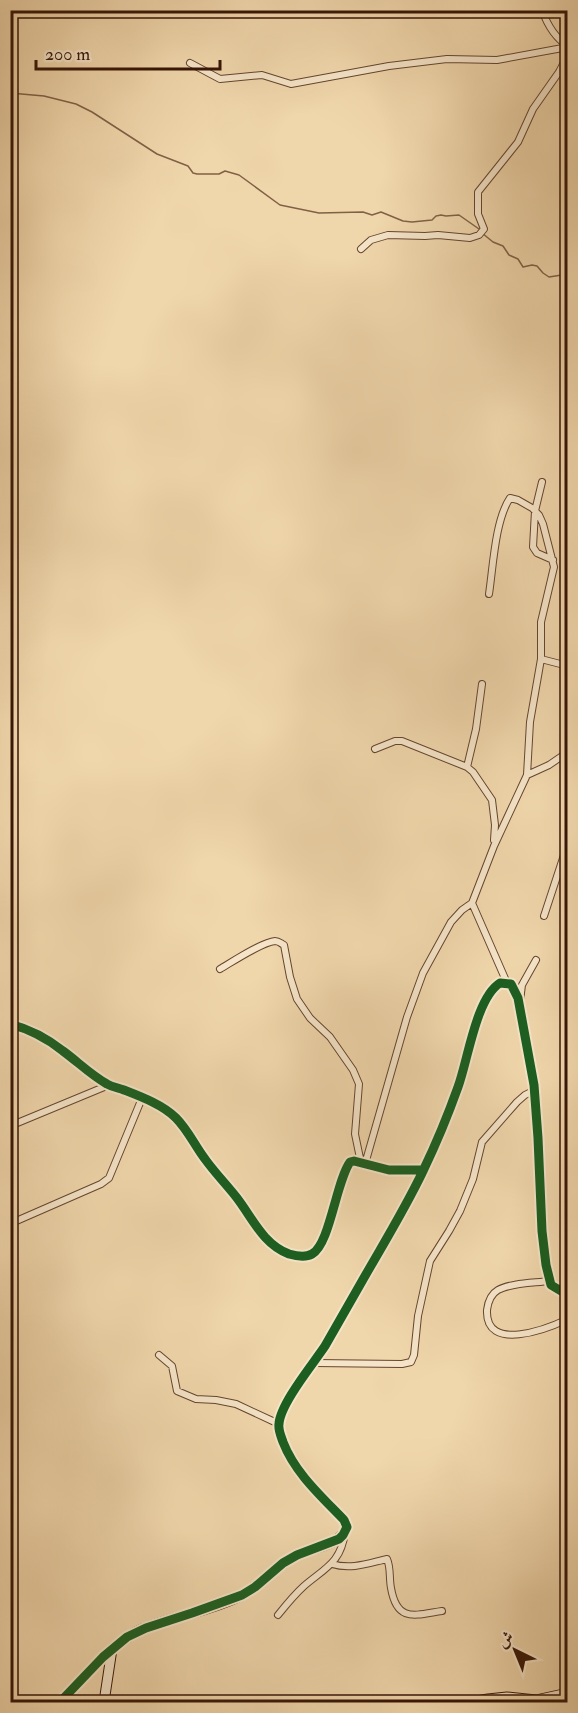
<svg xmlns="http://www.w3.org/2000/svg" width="578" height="1713" font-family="'IM FELL Double Pica',Amiri,serif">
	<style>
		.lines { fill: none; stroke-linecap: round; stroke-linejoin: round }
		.stream { stroke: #806147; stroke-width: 1.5 }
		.street-casing { stroke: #65452f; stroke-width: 8 }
		.secondary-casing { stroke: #371506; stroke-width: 11 }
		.street { stroke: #f5e4c8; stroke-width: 6 }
		.secondary { stroke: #f5e4c8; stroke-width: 9 }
		.cycleway-casing { stroke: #f5e4c8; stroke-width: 13 }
		.cycleway { stroke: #1b5e20; stroke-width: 9 }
	</style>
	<rect width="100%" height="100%" fill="#f0d6ab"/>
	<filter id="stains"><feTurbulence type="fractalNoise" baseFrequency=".00333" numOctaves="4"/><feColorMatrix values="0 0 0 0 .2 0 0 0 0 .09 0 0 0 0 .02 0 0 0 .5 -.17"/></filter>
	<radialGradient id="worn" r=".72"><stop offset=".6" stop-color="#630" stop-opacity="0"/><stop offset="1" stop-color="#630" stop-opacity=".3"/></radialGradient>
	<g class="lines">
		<!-- stream -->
		<path class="stream" d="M10 93 44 96 76 104 92 112 157 154 188 166 193 173 197 174H219L225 171 239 175 280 205 319 213 363 212 372 215 381 212 403 221 412 222 432 220 436 216 441 215 446 216 459 215 479 229
			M482 233 493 242 503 246 509 255 518 259 523 267 532 265 537 266 543 273 549 277 568 274"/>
		<!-- street casing -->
		<g class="street-casing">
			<path id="street" d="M542 10C547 24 555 38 568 46
				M190 63 220 79 262 75 291 84 389 66 447 59 497 60 568 47
				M361 249 371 240 388 235 425 236 438 235 470 238 479 235 484 229 478 214V192L518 142 533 109 559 72 568 55
				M542 482 535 511 533 547 537 553 553 560
				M489 594C493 568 495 520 510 498L518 500 532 508 539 515 543 524 554 567 541 622V659L568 666
				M375 749 395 741H402L467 767 473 772 492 800 495 825 494 840
				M467 767 476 729 482 684
				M527 775 549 765 568 752
				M472 903 507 983
				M544 916 568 843
				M220 969C232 962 262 942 275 941 279 941 280 943 284 945L290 977 297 999 310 1018 330 1037 353 1070 359 1084 355 1134 361 1163
				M520 1001 522 985 536 960
				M10 1024C29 1029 48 1039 63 1051 78 1062 91 1075 107 1084 112 1087 119 1088 124 1090 142 1097 163 1105 176 1118 188 1130 195 1146 205 1159 215 1173 227 1185 237 1198 253 1219 263 1244 289 1254 296 1256 305 1258 312 1254 330 1244 336 1182 350 1162L354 1161 389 1170H423
				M10 1126 109 1085
				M365 1164 407 1017 423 973 451 922 462 910 472 903 494 846 527 775 530 722 541 659
				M14 1222 101 1184 109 1178 142 1098
				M549 1281C535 1283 510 1283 498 1290 491 1294 488 1302 487 1310 485 1353 547 1329 568 1319
				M159 1355 172 1366 177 1391 196 1399 216 1400 236 1404 279 1424
				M314 1363 402 1364 411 1362 414 1355 418 1316 430 1261 449 1231 460 1211 473 1179 482 1142 517 1102 525 1095 535 1090
				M332 1564C351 1570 369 1563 387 1559 391 1568 389 1578 391 1588 397 1623 415 1615 442 1611
				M278 1615C286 1605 294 1595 304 1586 325 1568 341 1563 345 1532
				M60 1702 111 1650"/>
		</g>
		<!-- secondary casing -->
		<g class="secondary-casing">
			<path id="secondary" d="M104 1702 112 1649C120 1643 128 1636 138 1631 171 1616 209 1612 242 1595 262 1585 276 1565 297 1555 313 1547 340 1546 347 1527L344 1520C321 1496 295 1473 283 1442 281 1436 278 1430 279 1424 280 1404 313 1364 325 1346 337 1325 349 1304 361 1283 382 1246 405 1209 423 1171 436 1144 448 1115 458 1087 468 1060 476 998 500 983L511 984 518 998 534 1085 538 1138 542 1231 546 1265 551 1285 561 1291H568
				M472 1702 488 1699 507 1697 536 1700 568 1693"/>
		</g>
		<!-- street -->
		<use href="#street" class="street"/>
		<!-- secondary -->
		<use href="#secondary" class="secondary"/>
		<!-- cycleway casing -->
		<g class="cycleway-casing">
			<path id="cycleway" d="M10 1024C29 1029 48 1039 63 1051 78 1062 91 1075 107 1084 112 1087 119 1088 124 1090 142 1097 163 1105 176 1118 188 1130 195 1146 205 1159 215 1173 227 1185 237 1198 253 1219 263 1244 289 1254 296 1256 305 1258 312 1254 330 1244 336 1182 350 1162L354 1161 389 1170H423
				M60 1702 103 1657 127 1637 146 1628 192 1613 242 1595 255 1587 283 1563 297 1555 339 1539 343 1535 347 1527 344 1520C321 1496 295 1473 283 1442 281 1436 278 1430 279 1424 280 1404 313 1364 325 1346 337 1325 349 1304 361 1283 382 1246 405 1209 423 1171 436 1144 448 1115 458 1087 468 1060 476 998 500 983L511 984 518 998 534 1085 538 1138 542 1231 546 1265 551 1285 561 1291H568"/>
		</g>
		<!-- cycleway -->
		<use href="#cycleway" class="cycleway"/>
	</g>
	<!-- margin -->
	<rect width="578" height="1713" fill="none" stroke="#f0d6ab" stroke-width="36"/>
	<rect x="12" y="12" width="554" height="1689" fill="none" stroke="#371506" stroke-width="3"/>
	<rect x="18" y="18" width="542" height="1677" fill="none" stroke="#371506" stroke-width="1.5"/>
	<!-- north arrow -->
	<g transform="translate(515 1650) rotate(317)" stroke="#f5e4c8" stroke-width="4.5" paint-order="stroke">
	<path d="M0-4.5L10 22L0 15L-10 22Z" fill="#371506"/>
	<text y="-9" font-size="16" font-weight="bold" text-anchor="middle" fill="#371506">ش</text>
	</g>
	<!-- scale -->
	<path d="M36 60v9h184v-9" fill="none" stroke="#371506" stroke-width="3"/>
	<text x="45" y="60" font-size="18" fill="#371506" stroke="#f5e4c8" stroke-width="4.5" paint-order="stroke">200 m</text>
	<rect width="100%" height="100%" filter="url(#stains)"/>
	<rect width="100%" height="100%" fill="url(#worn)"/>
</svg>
